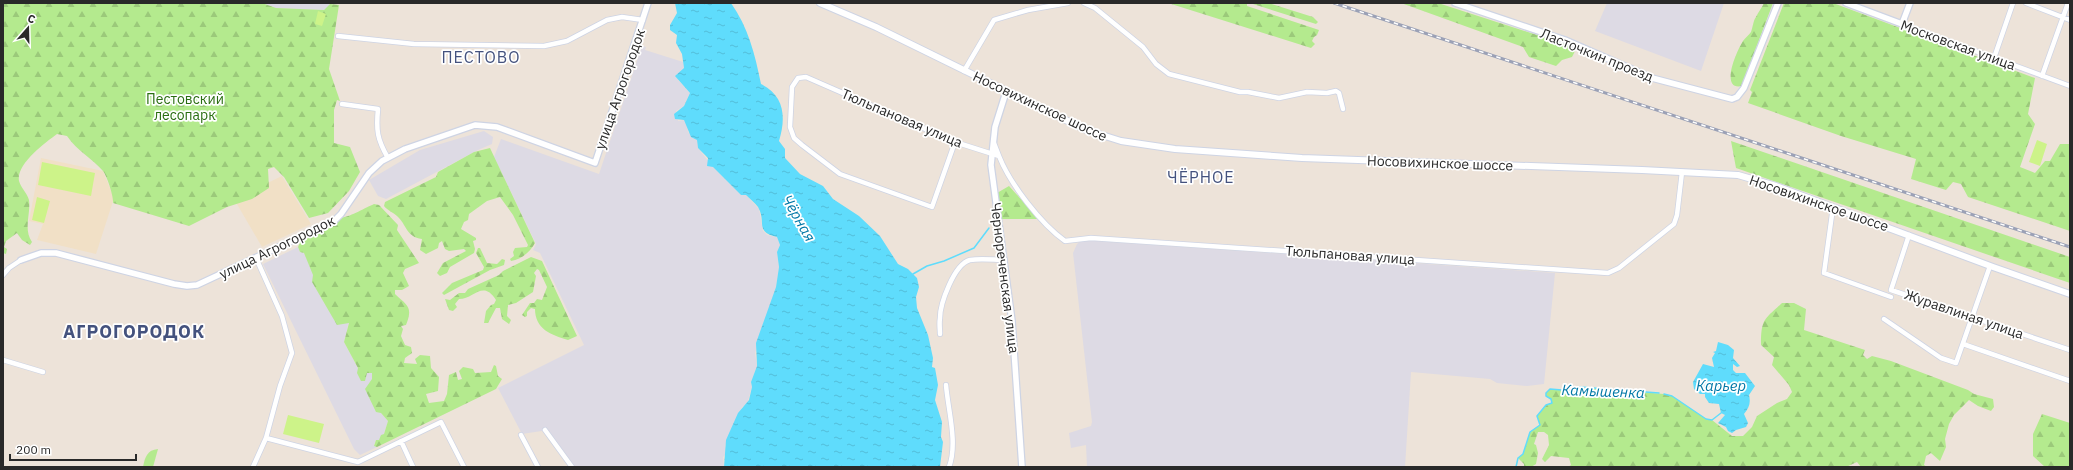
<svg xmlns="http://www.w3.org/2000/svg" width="2073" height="470" font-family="'IBM Plex Sans',sans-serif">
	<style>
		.industrial { fill: #dddae4 }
		.education { fill: #f1e0c6 }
		.forest { fill: url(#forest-firs) }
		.park { fill: #b4ea8e }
		.pitch { fill: #cdf389 }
		.water { fill: url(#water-ripples) }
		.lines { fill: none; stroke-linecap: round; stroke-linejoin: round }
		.stream { stroke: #5fdcfc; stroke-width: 1.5 }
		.minor-casing { stroke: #ced4e4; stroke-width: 6 }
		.tertiary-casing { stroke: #ced4e4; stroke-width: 8 }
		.secondary-casing { stroke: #ced4e4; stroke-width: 8 }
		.minor { stroke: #fff; stroke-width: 4.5 }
		.tertiary { stroke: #fff; stroke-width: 5.5 }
		.secondary { stroke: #fff; stroke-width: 6 }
		.rail-casing { stroke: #9ba1b6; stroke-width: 3 }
		.rail { stroke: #fff; stroke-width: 1.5; stroke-dasharray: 4.5; stroke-linecap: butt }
		.labels { text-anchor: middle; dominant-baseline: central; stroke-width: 3.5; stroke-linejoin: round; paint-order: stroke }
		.street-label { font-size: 14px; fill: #292929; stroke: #fff }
		.park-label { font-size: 14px; fill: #2a6e11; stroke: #fff }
		.water-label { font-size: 15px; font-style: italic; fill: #0077a6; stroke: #fff }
		.quarter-label { font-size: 16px; letter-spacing: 1px; fill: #44527e; stroke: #fff }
		.district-label { font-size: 18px; font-weight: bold; letter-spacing: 1px; fill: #44527e; stroke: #fff }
	</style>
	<defs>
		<pattern id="forest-firs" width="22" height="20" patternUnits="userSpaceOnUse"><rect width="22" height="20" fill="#b4ea8e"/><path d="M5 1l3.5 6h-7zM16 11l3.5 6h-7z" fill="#9bc97a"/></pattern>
		<pattern id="water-ripples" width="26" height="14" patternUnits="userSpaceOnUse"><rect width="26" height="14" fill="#5fdcfc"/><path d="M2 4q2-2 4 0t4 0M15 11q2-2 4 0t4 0" fill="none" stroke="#53bdd8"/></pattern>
	</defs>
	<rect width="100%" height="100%" fill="#ede3d9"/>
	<!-- industrial -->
	<path class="industrial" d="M262 3H329V7L324 10 276 8Z
		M1607 3H1724L1701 71 1595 31Z
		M642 46 646 47 645 50 683 62 684 68 678 80 690 93 684 106 676 111 678 121 684 120 687 124 688 132 697 140 698 148 713 167 741 195H746L759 209 763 231 767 235 777 237 780 245 777 252 779 267 776 287 755 353 757 366 751 382 752 387 747 404 742 407 725 446 727 453 723 457 724 467H575L548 430 522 434 498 388 584 345 540 253 533 250 536 244 494 157 501 139 599 174Z
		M484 131 493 137 492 144 478 150 386 199 378 196 369 180 420 150Z
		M1082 240 1555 273 1544 384 1527 386 1497 383 1490 379 1411 372 1405 467H1087L1086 445 1071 448 1069 433 1091 426 1092 422 1073 253 1077 244Z
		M298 247 300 252 304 253 314 275 349 322 344 342 358 368 367 373H372V379L381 413 388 421 384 434 379 440H376L374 445 377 447 360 455 354 449 263 264Z"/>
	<!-- education -->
	<path class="education" d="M41 158 103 171 114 198 96 254 37 240 43 224 29 221Z
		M282 176 311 224 262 247 234 199Z"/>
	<!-- forest -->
	<path class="forest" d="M3 3H262L276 8 324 10 330 4 339 5 329 69 340 101 337 100 334 110V143L350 147 360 172 349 191 328 213 309 218 284 177 274 167 268 169 269 188 252 199 227 207 189 226 113 203C114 197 107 176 103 171 92 158 77 151 67 136L57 134C45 143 16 164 19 181 21 188 27 193 29 200 31 214 23 229 32 242L30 245 22 240 17 233 6 241 4 247 7 249 6 254 3 253Z
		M1168 3H1268L1313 17 1318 22 1316 24 1253 4H1247V6L1319 30 1317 35 1314 37 1312 41 1315 44 1311 48Z
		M1401 3H1438L1568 45 1575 51 1572 57 1562 60 1556 66 1529 57 1523 47Z
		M1764 3H1773L1742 86C1719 91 1737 50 1743 41 1745 38 1749 35 1751 32 1753 27 1753 21 1756 17 1758 12 1762 8 1764 3Z
		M1784 3H1833L2035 78 2028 114 2035 124 2020 167 2035 173 2045 161H2050L2060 144H2070V231L1968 197 1961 184 1953 182 1946 190 1911 179 1916 159 1841 136 1748 103 1752 92 1750 90Z
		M1731 141 2070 257V283L1736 168Z
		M490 148 535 243C530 252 522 259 511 261L510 259 514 256 513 252 515 248 527 247 528 245 513 215 500 197 487 201 469 214 468 220 464 222 461 229 476 238V240L473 241 475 249 474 253 450 267 447 273 440 276 437 273 443 263 466 251 464 249 449 251 445 249 442 241 439 243 438 248 426 254 420 250 422 239C406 237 407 225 397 216 393 212 388 211 384 206L385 202 436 177 438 172 474 152Z
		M1009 186 1039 219H1002L997 193Z
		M374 204 379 205 398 225 397 230 419 263 405 269 403 273 409 286 402 290H395V294C408 306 413 307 406 325L401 326 403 329 401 336 405 345 411 347 412 353 405 358 404 363 417 364 415 359 420 355 430 356 431 368 439 377 438 391 426 394 429 403 444 401 447 394 449 375 456 372 458 380 462 379 459 371 463 367 473 369 475 373 491 372 494 365 496 366 498 376 502 379 496 389 377 447 374 446 376 440H379L381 435 384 434 388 421 381 413 376 412 365 389 372 379V373H367L365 381H361L357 373 358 368 344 342 349 323 337 325 312 282 313 275 304 253 300 252 298 247 301 240 344 217C349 217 367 207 374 204Z
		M478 248H480L487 263 497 264 502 259 505 260 504 265 490 270 444 295 442 293 452 283 483 270 484 267 476 253Z
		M531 257 542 261 577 336 568 340C551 335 535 329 535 309L531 308 527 312V316L525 317 522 315 530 303H534L537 299 542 300 547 287 539 270 537 269 534 273 536 276 533 292 516 303 508 305 507 316 511 320 509 324 502 319 500 308H496L488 323H484L486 311 491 305 494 304 496 300C483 279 474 299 459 299L455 304 457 307 453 311 449 310 445 299 450 300 459 293H465L468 289 499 275 503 271Z
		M1782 303H1794L1806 309 1804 330 1865 350 1863 355 1867 359 1872 356 1891 361 1968 390 1974 394 1993 399 1994 407 1991 411 1978 406 1969 400 1954 415 1949 424 1945 439 1946 447 1940 461 1931 453 1926 456 1924 465 1927 467H1861L1857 462 1846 467H1568L1571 465 1569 458 1551 456 1545 462 1542 459 1549 445 1548 435 1544 432H1538L1534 444 1536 445 1538 453 1536 464 1531 467H1524V464L1518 458 1523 454 1530 432 1540 425 1537 416 1546 405 1551 403V399L1546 396V393L1550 389 1574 391 1580 387 1664 394 1672 396 1706 419 1712 420 1732 436H1743L1752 427 1757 416 1777 403 1787 399 1792 392 1789 385 1772 365 1774 357 1761 345C1761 319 1764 320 1782 303Z
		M2042 414 2070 423V467H2045L2033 456V434Z"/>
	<!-- park -->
	<path class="park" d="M158 449 153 467H143C145 457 147 450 158 449Z"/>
	<!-- pitch -->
	<path class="pitch" d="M318 11 326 14 322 26 315 24Z
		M2037 140 2047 144 2040 166 2029 162Z
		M42 162 95 173 91 196 38 185Z
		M37 197 50 201 44 223 32 220Z
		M288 415 324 424 319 443 283 434Z"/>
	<!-- water -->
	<path class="water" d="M675 3H731C748 27 755 54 761 84 785 96 786 118 779 141L785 149V158L800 174 823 186 833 199 859 216 880 236 898 264 908 269 917 278 919 287 916 297 917 308 928 335 933 358 932 367 935 368 938 385 935 400 942 422 941 437 943 442 940 467H724L726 440 738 413 749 400 752 387 751 382 757 366 756 343 776 287 779 267 777 252 780 245 777 237C754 232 767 222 758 207 755 203 750 199 746 195H741L713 167 707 166 708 158 698 148 697 140 691 137 684 120 675 119 674 114 684 106 690 93 675 76 684 68 682 54 676 43 677 35 670 30V25L677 13Z
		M1718 342 1728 345 1734 350 1733 358 1740 366 1737 367 1733 364V370L1736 373H1745L1755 386 1749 395C1751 403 1749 408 1744 414L1748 423 1746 427 1736 430 1732 433 1728 431 1726 427 1718 423 1725 415 1721 413 1719 404 1709 403 1705 397V394H1700L1694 389 1693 382 1703 364 1714 367 1712 358 1715 353 1713 352 1716 351Z"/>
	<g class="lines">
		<!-- stream -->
		<path class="stream" d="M913 274 927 266 944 261 974 248 989 228
			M1664 394 1672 396 1706 419 1712 420 1721 413
			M1516 467 1518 458 1523 454 1530 432 1540 425 1537 416 1546 405 1552 403 1551 399 1546 396V393L1550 389 1574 391 1580 387 1659 393"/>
		<!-- minor casing -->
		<g class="minor-casing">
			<path id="minor" d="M1084 3 1095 8 1143 47 1156 64 1169 74 1240 92H1248L1279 98 1307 92 1327 93 1336 91 1339 93 1343 109
				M2026 3 2070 20
				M1902 24 2070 86
				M338 36 414 44 544 46 567 41 607 20 622 17 643 20
				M1994 58 2013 3
				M964 71 994 20 1028 10 1068 3
				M2042 76 2068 3
				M342 104 378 109C376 130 377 139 388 158
				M955 142 932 207 840 174 802 145 794 138 790 127 792 87 798 78 806 77 955 142 999 156C1010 184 1041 224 1065 241L1091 238 1608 273 1619 268 1674 224 1677 215 1682 172
				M994 143 999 156
				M1833 207 1824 273 1891 297
				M1909 235 1891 290 2070 350
				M3 275 9 268 21 260
				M1884 319 1941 358 1956 363 1990 266
				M940 334C940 329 939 324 940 318 940 304 954 264 970 260 981 258 994 260 1005 260
				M1963 344 2070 381
				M3 360 43 372
				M946 385C948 410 958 443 949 467
				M545 430 572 467
				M521 435 538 467
				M266 438 358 462
				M401 441 413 467
				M358 462 441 422 464 467
				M253 467 266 438 280 386 292 353 282 316 256 258"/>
		</g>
		<!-- tertiary casing -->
		<g class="tertiary-casing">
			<path id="tertiary" d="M1455 3 1565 40 1652 78 1732 99 1737 97 1744 88 1778 3
				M1846 3 1902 24 1910 3
				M1006 92 995 127 991 165 1012 321 1022 467
				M21 260 41 253H56L174 284 187 286 197 285 334 221 341 214 369 173 382 161 405 149 475 125 497 127 595 163 648 3"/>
		</g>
		<!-- secondary casing -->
		<g class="secondary-casing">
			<path id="secondary" d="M820 3 876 27 1086 130 1121 141 1175 149 1302 158 1642 170 1738 175 1776 186 1993 267 2070 294"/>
		</g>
		<!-- minor -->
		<use href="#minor" class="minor"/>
		<!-- tertiary -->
		<use href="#tertiary" class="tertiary"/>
		<!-- secondary -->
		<use href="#secondary" class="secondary"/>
		<!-- rail casing -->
		<g class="rail-casing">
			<path id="rail" d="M1334 3 2070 247"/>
		</g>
		<!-- rail -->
		<use href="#rail" class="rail"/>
	</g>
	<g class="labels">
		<!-- street labels -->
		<g class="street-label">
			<text transform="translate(1958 45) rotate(20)">Московская улица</text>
			<text transform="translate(1597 55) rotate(22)">Ласточкин проезд</text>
			<text transform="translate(620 89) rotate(-71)">улица Агрогородок</text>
			<text transform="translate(1040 106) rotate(25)">Носовихинское шоссе</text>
			<text transform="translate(902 118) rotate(23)">Тюльпановая улица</text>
			<text transform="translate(1440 163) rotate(2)">Носовихинское шоссе</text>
			<text transform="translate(1819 203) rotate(19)">Носовихинское шоссе</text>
			<text transform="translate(277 247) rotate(-26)">улица Агрогородок</text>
			<text transform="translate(1350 255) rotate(4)">Тюльпановая улица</text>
			<text transform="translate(1005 278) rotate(83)">Чернореченская улица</text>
			<text transform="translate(1964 314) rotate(19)">Журавлиная улица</text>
		</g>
		<!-- park labels -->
		<g class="park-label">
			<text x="185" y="99">Пестовский<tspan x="185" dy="16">лесопарк</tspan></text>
		</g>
		<!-- water labels -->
		<g class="water-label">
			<text transform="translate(799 218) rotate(60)">Чёрная</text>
			<text x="1721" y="385">Карьер</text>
			<text transform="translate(1603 391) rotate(2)">Камышенка</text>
		</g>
		<!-- quarter labels -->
		<g class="quarter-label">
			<text x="481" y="57">ПЕСТОВО</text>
			<text x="1201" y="177">ЧЁРНОЕ</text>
		</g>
		<!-- district labels -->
		<g class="district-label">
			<text x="134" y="331">АГРОГОРОДОК</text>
		</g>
	</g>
	<!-- border -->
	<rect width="2073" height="470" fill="none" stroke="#292929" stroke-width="8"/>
	<!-- north arrow -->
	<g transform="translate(28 28) rotate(20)" stroke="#ffffff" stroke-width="3" paint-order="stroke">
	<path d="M0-3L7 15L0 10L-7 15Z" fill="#292929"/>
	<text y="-6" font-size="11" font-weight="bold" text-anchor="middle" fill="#292929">С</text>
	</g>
	<!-- scale -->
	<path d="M10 454v6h126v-6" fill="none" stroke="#292929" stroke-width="2"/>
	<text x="16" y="454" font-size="12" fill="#292929" stroke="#ffffff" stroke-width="3" paint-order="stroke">200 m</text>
</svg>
